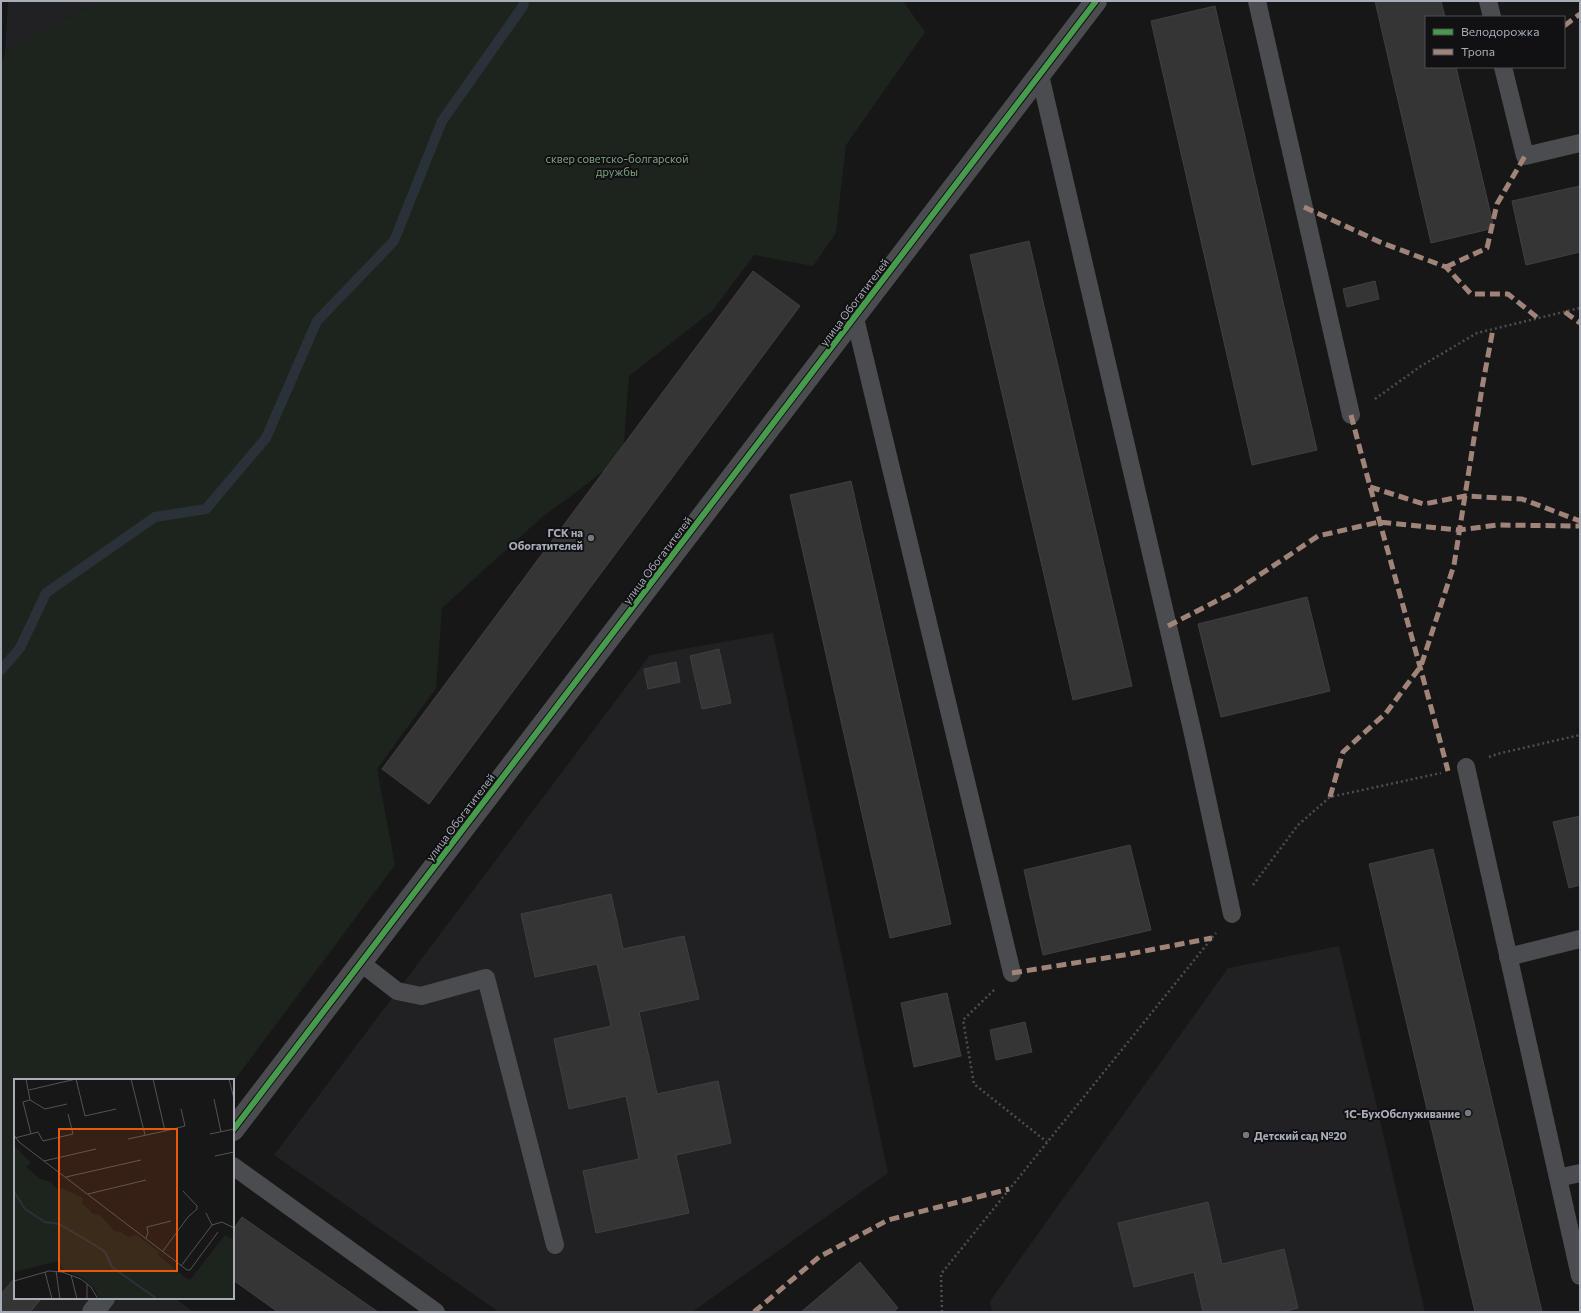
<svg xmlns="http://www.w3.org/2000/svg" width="1581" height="1313" font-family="Commissioner,sans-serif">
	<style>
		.built { fill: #212123 }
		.green { fill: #1d241e }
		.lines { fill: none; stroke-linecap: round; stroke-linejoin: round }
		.stream { stroke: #2a3239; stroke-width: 10 }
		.building { fill: #353536; stroke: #3f4043 }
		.path { stroke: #4d4e52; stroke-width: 2.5; stroke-dasharray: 2 3; stroke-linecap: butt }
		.service { stroke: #4b4c50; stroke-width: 18 }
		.minor { stroke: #4b4c50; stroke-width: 22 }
		.quiet { stroke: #a18479; stroke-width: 5; stroke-dasharray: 10 5; stroke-linecap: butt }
		.cycleway-casing { stroke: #111113; stroke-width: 8 }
		.cycleway { stroke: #469c4c; stroke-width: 6 }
		.poi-dot { fill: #757880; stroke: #111113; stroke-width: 1.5 }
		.labels { text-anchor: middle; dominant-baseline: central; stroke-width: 4; stroke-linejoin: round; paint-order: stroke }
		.park-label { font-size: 11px; fill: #7fa381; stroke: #111113 }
		.street-label { font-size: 11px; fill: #a8adb8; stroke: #111113 }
		.poi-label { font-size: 11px; font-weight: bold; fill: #a8adb8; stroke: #111113; text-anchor: end }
		.inset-river { fill: none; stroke: #2a3239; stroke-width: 2 }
		.inset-road { fill: none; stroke: #515357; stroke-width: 1 }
		.view { fill: #e8590c; fill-opacity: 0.15; stroke: #e8590c; stroke-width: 2 }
		.inset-edge { fill: none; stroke: #a8adb8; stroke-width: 2 }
	</style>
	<rect width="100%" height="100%" fill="#171717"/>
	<!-- built -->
	<path class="built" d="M8 1H102L61 21 5 52Z
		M773 633 888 1173 692 1312H499L274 1155 650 655Z
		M1339 946 1425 1312H992L990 1301 1228 968Z
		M1 1297 175 1298 193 1312H1Z"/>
	<!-- green -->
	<path class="green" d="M102 1H903L925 32 846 145 836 233 813 266 754 255 712 311 629 376 623 455 587 484 541 518 442 608 436 688 377 769 395 865 233 1082V1080H15V1280L1 1297V68L5 52 61 21Z"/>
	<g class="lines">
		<!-- stream -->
		<path class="stream" d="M1 670 20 648 46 593 155 517 206 509 266 438 317 321 394 241 442 121 523 6 524 1"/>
	</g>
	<!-- building -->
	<path class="building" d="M1375 1H1441L1445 17H1426V67H1456L1494 228 1431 243Z
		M1215 6 1317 450 1252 465 1151 21Z
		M1580 186V252L1526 265 1512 201Z
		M1029 241 1132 686 1073 700 970 255Z
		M753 271 800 306 429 804 382 769Z
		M1375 281 1379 299 1347 307 1343 289Z
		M851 481 951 924 890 938 790 495Z
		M1307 597 1330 691 1221 717 1198 624Z
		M719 649 731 703 702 709 690 656Z
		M676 662 680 682 648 689 644 669Z
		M1580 816V885L1569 888 1553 822Z
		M1130 845 1151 930 1043 955 1024 870Z
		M1433 849 1542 1312H1475L1369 864Z
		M611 894 623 949 684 936 699 999 639 1012 657 1094 718 1081 731 1143 676 1155 689 1213 596 1233 583 1171 639 1159 626 1096 569 1109 554 1039 611 1026 597 964 535 977 521 914Z
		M947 993 961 1056 914 1067 901 1003Z
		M1025 1022 1032 1052 996 1060 990 1030Z
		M1208 1202 1222 1264 1284 1249 1298 1308 1282 1312H1203L1194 1272 1134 1287 1118 1223Z
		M242 1217 378 1312H278L233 1280V1230Z
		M860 1262 898 1308 893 1312H801Z
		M15 1278V1298H42L30 1312H1V1294Z"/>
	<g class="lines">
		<!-- path -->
		<path class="path" d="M1375 399 1421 366 1477 333 1580 308
			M1489 757 1497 754 1580 735
			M1253 885 1298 825 1330 797 1441 773
			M994 990 963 1020 974 1084 1047 1142
			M942 1312 941 1274 1216 933"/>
		<!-- service -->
		<path class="service" d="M1257 1 1351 415
			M1488 1 1492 17
			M1503 67 1525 156 1580 143
			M1040 75 1193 734 1232 914
			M855 318 1012 973
			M1466 767 1558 1178 1580 1173
			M1508 957 1580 939
			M361 963 397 991 421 996 486 978 555 1245
			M233 1166 436 1312
			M1558 1178 1580 1276"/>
		<!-- minor -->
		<path class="minor" d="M233 1130 1096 1
			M93 1312 104 1298"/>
		<!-- quiet -->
		<path class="quiet" d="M1564 26 1580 14
			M1304 207 1382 243 1446 267 1471 294H1508L1538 318
			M1446 267 1487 248 1497 204 1525 156
			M1565 312 1580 323
			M1351 415C1382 534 1417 652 1448 771
			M1370 487 1424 504 1465 496 1522 499 1580 521
			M1168 626 1234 592 1318 536 1379 522 1459 530 1498 525 1580 526
			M1330 797 1343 752 1386 713 1421 666 1454 565 1482 388 1493 329
			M1012 973 1124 955 1212 938
			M754 1312 819 1257 888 1220 1009 1189"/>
		<!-- cycleway casing -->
		<g class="cycleway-casing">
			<path id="cycleway" d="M233 1130 1096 1"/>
		</g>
		<!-- cycleway -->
		<use href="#cycleway" class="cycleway"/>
	</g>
	<!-- markers -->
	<g class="poi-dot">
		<circle cx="591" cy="538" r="4"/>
		<circle cx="1468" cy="1113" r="4"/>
		<circle cx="1246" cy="1135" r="4"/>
	</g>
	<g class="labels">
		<!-- park labels -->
		<g class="park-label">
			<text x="617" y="158">сквер советско-болгарской<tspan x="617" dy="13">дружбы</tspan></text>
		</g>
		<!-- street labels -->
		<g class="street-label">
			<text transform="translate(854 302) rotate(-53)">улица Обогатителей</text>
			<text transform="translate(657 560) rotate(-53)">улица Обогатителей</text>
			<text transform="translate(460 817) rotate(-53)">улица Обогатителей</text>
		</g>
		<!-- poi labels -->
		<g class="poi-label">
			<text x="583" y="532">ГСК на<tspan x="583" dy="13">Обогатителей</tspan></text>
			<text x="1460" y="1113">1С-БухОбслуживание</text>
			<text x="1254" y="1135" text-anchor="start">Детский сад №20</text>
		</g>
	</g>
	<!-- overview -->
	<g transform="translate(14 1079)">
		<rect width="220" height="220" fill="#171717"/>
		<path d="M0 66 17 84 12 88 25 99 37 103 44 111 48 109 69 119 68 124 79 135 86 136 100 152 107 153 114 158 123 156 145 173 144 176 173 200 176 201 211 156 217 160 220 159V220H86L80 209 69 199 50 191 44 182 0 193Z" fill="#1d241e"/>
		<path class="inset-river" d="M0 113 11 130 31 143 45 145 84 168 91 173 98 188 143 220"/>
		<path class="inset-road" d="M12 0 16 21M62 0 71 37 102 30M117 0 131 56M215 0 220 20M15 11 62 0M200 20 207 53M151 52 171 47 167 30M17 55 9 23 16 21 31 30 53 25M196 55 220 50M0 56 5 63 173 191H176L204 153M1 59 24 53 29 62 59 55 54 35M114 60 151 52 139 0M201 77 220 73M30 82 82 70M52 98 127 81M74 115 132 101M192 134 198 146M132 159 134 154 133 148 157 142M149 172 174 138 183 130V127L169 112M167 187 198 146 208 143 220 149M42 192 46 220M31 193 38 220M57 196 63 220M0 202 35 192 48 193 67 200 77 208 84 220M73 205V220"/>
		<path class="view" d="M45 50H163V192H45Z"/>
		<rect width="220" height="220" class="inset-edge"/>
	</g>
	<!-- border -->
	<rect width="1581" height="1313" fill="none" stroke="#a8adb8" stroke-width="4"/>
	<!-- legend -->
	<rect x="1425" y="16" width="140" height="52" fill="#111113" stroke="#4d4f55"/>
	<rect x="1433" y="29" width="20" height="6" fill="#469c4c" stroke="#4d4f55"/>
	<text x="1461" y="36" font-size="12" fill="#a8adb8">Велодорожка</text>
	<rect x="1433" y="49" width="20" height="6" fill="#a18479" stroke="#4d4f55"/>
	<text x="1461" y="56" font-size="12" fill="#a8adb8">Тропа</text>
</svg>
